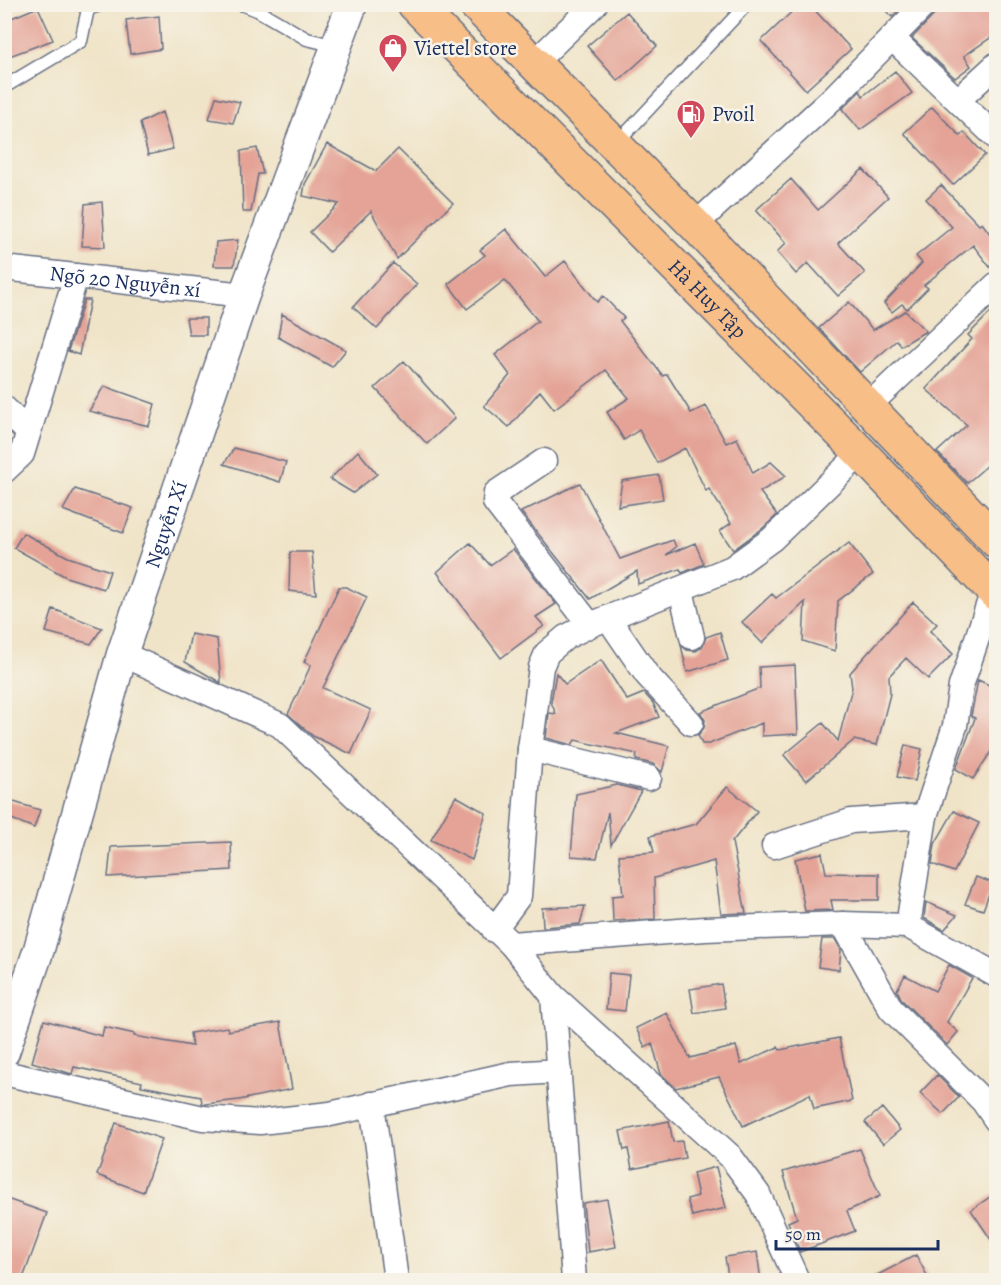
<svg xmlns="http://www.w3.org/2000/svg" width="1001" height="1285" font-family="Alegreya,serif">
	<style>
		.building { fill: #e4a396 }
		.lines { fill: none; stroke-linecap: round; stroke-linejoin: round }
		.service-casing { stroke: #666e83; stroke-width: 15 }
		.minor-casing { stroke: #666e83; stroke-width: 27 }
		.tertiary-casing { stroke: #666e83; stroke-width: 33 }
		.primary-casing { stroke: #666e83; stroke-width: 36 }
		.service { stroke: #fff; stroke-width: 12 }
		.minor { stroke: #fff; stroke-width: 24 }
		.tertiary { stroke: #fff; stroke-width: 30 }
		.primary { stroke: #f7be87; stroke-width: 33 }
		.labels { text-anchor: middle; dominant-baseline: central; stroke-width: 5; stroke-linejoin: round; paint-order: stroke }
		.poi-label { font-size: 21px; fill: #1b2f5e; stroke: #f7f3e8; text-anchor: start }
		.street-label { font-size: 21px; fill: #1b2f5e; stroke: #f7f3e8 }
	</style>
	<rect width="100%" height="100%" fill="#f7f3e8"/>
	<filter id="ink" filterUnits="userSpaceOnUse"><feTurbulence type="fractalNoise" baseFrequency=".0167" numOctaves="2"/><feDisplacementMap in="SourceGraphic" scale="12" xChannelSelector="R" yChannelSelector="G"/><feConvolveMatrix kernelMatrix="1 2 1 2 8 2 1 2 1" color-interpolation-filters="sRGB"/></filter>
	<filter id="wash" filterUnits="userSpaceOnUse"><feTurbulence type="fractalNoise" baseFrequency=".008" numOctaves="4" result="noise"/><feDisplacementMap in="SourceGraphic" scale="24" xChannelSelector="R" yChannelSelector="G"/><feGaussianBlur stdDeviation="1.35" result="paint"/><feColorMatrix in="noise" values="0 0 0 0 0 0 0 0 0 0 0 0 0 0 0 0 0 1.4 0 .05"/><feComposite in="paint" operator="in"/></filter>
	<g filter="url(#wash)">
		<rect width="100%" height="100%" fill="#f0e4c8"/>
		<g id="blocks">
			<!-- building -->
			<path class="building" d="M800 4H809L851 49 806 90 761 41Z
				M879 4H905L892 17Z
				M939 4H996V34L964 56 971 66 955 78 912 38 935 14Z
				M38 7 53 40 4 58V21Z
				M627 12 657 46 618 81 587 46Z
				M159 16 161 49 130 54 126 20Z
				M895 71 912 93 860 130 842 109 860 91 863 96Z
				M216 97 240 102 233 123 209 119Z
				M932 107 960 136 964 132 985 155 953 185 904 133Z
				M162 112 173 149 148 155 140 123Z
				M327 144 376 171 398 149 453 203 397 259 371 211 329 252 310 232 339 204 303 196 305 184Z
				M257 148 263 174H258L251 212H243L241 151Z
				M863 169 888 197 838 243 865 273 838 296 808 263 796 274 777 252 786 243 756 210 791 179 818 210Z
				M941 185 979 225 982 223 996 242V271H993L973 245 924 285 928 288 907 309 902 304 892 312 884 303 922 263 916 256 952 227 926 199Z
				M102 202 105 247 82 246 85 204Z
				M506 229 545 277 565 261 597 302 603 296 624 318 620 321 663 376 667 374 691 413 706 406 726 443 737 438 753 473 771 462 786 476 760 492 777 515 763 528 733 550 720 531 731 523 709 489 706 491 685 448 657 463 639 430 624 440 607 412 629 398 606 370 554 409 540 391 509 427 484 406 510 375 495 355 538 321 505 280 467 309 448 284 485 255 480 250Z
				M238 240 234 266H214L216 242Z
				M393 263 417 284 377 329 353 307Z
				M84 300H90L79 355 68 351Z
				M849 302 873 330 905 311 926 331 901 346 897 340 860 372 819 328Z
				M996 307V458L967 483 937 452 967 425 926 389 972 339 968 335Z
				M282 314 346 350 332 367 278 337Z
				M186 318H206V335H189Z
				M404 361 455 418 427 444 375 388Z
				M104 386 155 404 149 426 89 411Z
				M234 448 286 462 280 482 224 464Z
				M358 451 377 474 353 493 330 479Z
				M659 475 663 499 618 506 622 481Z
				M580 483 620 559 673 540 676 547 666 555 695 543 704 564 682 573 680 569 638 584 637 571 590 599 521 512Z
				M75 489 133 508 123 533 63 510Z
				M23 533 68 557 110 571 104 589 66 577 14 548Z
				M470 543 490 565 513 549 556 604 536 617 544 626 501 658 437 572Z
				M849 543 873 574 838 601 835 651 803 641 805 602 762 643 742 622 772 594 776 598Z
				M290 552H312L316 594 289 591Z
				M339 587H346L367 597 323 688 371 710 351 754 313 736 288 714 311 665 304 662Z
				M913 602 937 624 930 631 953 654 928 679 906 658 889 676 890 694 877 745 854 740 806 781 784 755 823 723 838 741 852 688 850 673Z
				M53 609 102 628 91 644 46 632Z
				M720 632 728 660 687 672 681 645 687 650 696 651 702 647 706 637Z
				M191 634 217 639 221 683 185 662Z
				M601 660 627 700 644 693 653 703 659 717 616 733 669 746 662 772 653 764 636 760 637 754 575 740 572 745 546 738 549 713 556 714 551 702 556 673 565 684Z
				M795 665 798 734 762 736V723L709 744H702L698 735 704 728 705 720 700 712 760 688 759 667Z
				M978 680 996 688V744L973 779 956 769 975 718 971 716Z
				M905 745 922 749 915 781 897 777Z
				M617 785 641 791 611 845 608 812 597 858 571 856 576 794Z
				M727 787 757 811 732 842 746 913 721 914 714 861 654 878 655 919 613 921 612 896 623 895 619 855 654 852 650 836 696 824Z
				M456 796 486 813 472 860 431 840Z
				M4 799 40 810 34 828 4 816Z
				M954 811 979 823 954 872 932 864 935 844Z
				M231 842 232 870 108 877 111 847Z
				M822 853 826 873 879 874V900H831L833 910 805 911 795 859Z
				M976 877 993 883 983 910 965 904Z
				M926 902 957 915 944 930 924 918Z
				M585 906 580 924 543 927 542 908Z
				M822 939H835L841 950 839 970 818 967Z
				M949 965 972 978 947 1022 958 1032 947 1045 902 1000 897 990 905 975 935 991Z
				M609 973 629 975 625 1011 606 1009Z
				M721 984 725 1008 694 1013 690 989Z
				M667 1013 690 1058 736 1046 741 1064 778 1047 780 1050 839 1038 852 1101 814 1109 810 1094 743 1126 719 1077 676 1088 661 1074 652 1043 645 1047 636 1028Z
				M44 1020 102 1036 104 1027 135 1034 134 1036 192 1046 190 1033 227 1027 228 1031 280 1022 292 1089 239 1100 205 1104 202 1103 201 1097 141 1086 142 1082 74 1067 72 1074 32 1062Z
				M937 1075 959 1097 943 1114 920 1093Z
				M882 1108 900 1130 883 1144 865 1122Z
				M669 1121 673 1142 682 1141 685 1158 632 1169 628 1149 624 1150 620 1131Z
				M116 1123 162 1139 143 1192 97 1175Z
				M860 1149 880 1196 847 1211 855 1231 800 1252 788 1222 797 1218 783 1172Z
				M716 1167 726 1208 692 1216 687 1199 698 1196 693 1173Z
				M996 1193V1247L971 1210Z
				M4 1198 47 1213 22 1281H4Z
				M607 1199 616 1247 588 1252 583 1203Z
				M757 1252 761 1281H735L734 1275 728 1276 725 1257Z
				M916 1255 930 1281H866Z"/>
		</g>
	</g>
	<g filter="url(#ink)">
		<use href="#blocks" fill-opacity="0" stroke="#666e83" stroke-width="1.5"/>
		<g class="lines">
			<!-- service casing -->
			<g class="service-casing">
				<path id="service" d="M80 4 88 9 103 4
					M241 4 259 11 307 39 336 46
					M4 87 81 41 88 9
					M616 144 747 4"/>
			</g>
			<!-- minor casing -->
			<g class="minor-casing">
				<g id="minor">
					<path d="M892 38 996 137"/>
					<path d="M534 63 595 4"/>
					<path d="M958 100 996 65"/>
					<path d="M695 225 835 96 925 4"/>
					<path id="s1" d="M4 268 244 295"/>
					<path d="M868 406 996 285"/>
					<path d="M4 408 28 432"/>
					<path d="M544 461 496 493 495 502 590 625"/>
					<path d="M4 471 22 454 76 276"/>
					<path d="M681 590 692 637"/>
					<path d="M608 618 647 675 691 723"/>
					<path d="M122 654 280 725 511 944 553 996 730 1156 758 1194 797 1280"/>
					<path d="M530 749 649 778"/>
					<path d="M774 846 851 821 925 816"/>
					<path d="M843 924 891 1009 983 1101 996 1120"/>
					<path d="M908 926 925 816 955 726 961 686 993 591"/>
					<path d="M494 930 519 896 530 749 541 667 547 653 566 637 590 625 732 568 772 539 861 453"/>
					<path d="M511 944 705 929 843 924 908 926 996 975"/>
					<path d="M553 996 574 1280"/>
					<path d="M4 1073 203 1118 260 1122 330 1114 511 1074 559 1071"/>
					<path d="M372 1104 396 1280"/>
				</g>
			</g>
			<!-- tertiary casing -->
			<g class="tertiary-casing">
				<g id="tertiary">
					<path id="s2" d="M4 1052 39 949 122 654 244 295 352 4"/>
				</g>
			</g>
			<!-- primary casing -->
			<g class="primary-casing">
				<g id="primary">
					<path id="s3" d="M414 4 861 453 996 594"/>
					<path d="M475 4 695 225 996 541"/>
				</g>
			</g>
			<!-- service -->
			<use href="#service" class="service"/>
			<!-- minor -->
			<use href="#minor" class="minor"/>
			<!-- tertiary -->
			<use href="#tertiary" class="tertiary"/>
			<!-- primary -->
			<use href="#primary" class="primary"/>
		</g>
	</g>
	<!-- icons -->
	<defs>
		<g id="shop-pin" transform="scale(1.5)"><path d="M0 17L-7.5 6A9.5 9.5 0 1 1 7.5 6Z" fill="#d1495b" stroke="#f7f3e8"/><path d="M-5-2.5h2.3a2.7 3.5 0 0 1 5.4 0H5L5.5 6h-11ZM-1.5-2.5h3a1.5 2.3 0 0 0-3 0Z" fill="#fff"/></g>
		<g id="fuel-pin" transform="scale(1.5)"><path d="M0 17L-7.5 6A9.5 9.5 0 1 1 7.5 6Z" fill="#d1495b" stroke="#f7f3e8"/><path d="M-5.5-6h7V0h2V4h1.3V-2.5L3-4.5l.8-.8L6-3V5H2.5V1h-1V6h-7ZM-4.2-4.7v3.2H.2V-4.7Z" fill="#fff"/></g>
	</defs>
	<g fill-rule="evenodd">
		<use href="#shop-pin" x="393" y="48"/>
		<use href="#fuel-pin" x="691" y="114"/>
	</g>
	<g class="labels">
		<!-- poi labels -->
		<g class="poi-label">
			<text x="414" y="48">Viettel store</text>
			<text x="712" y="114">Pvoil</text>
		</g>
		<!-- street labels -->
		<g class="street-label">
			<text stroke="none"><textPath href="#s1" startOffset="122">Ngõ 20 Nguyễn xí</textPath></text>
			<text stroke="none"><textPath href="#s3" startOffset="416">Hà Huy Tập</textPath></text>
			<text stroke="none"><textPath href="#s2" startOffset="552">Nguyễn Xí</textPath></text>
		</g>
	</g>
	<!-- margin -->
	<rect width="1001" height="1285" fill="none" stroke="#f7f3e8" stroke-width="24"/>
	<!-- scale -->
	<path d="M776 1240v9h162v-9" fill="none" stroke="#1b2f5e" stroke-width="3"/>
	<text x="785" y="1240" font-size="18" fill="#1b2f5e" stroke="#f7f3e8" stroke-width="4.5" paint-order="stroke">50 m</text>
</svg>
